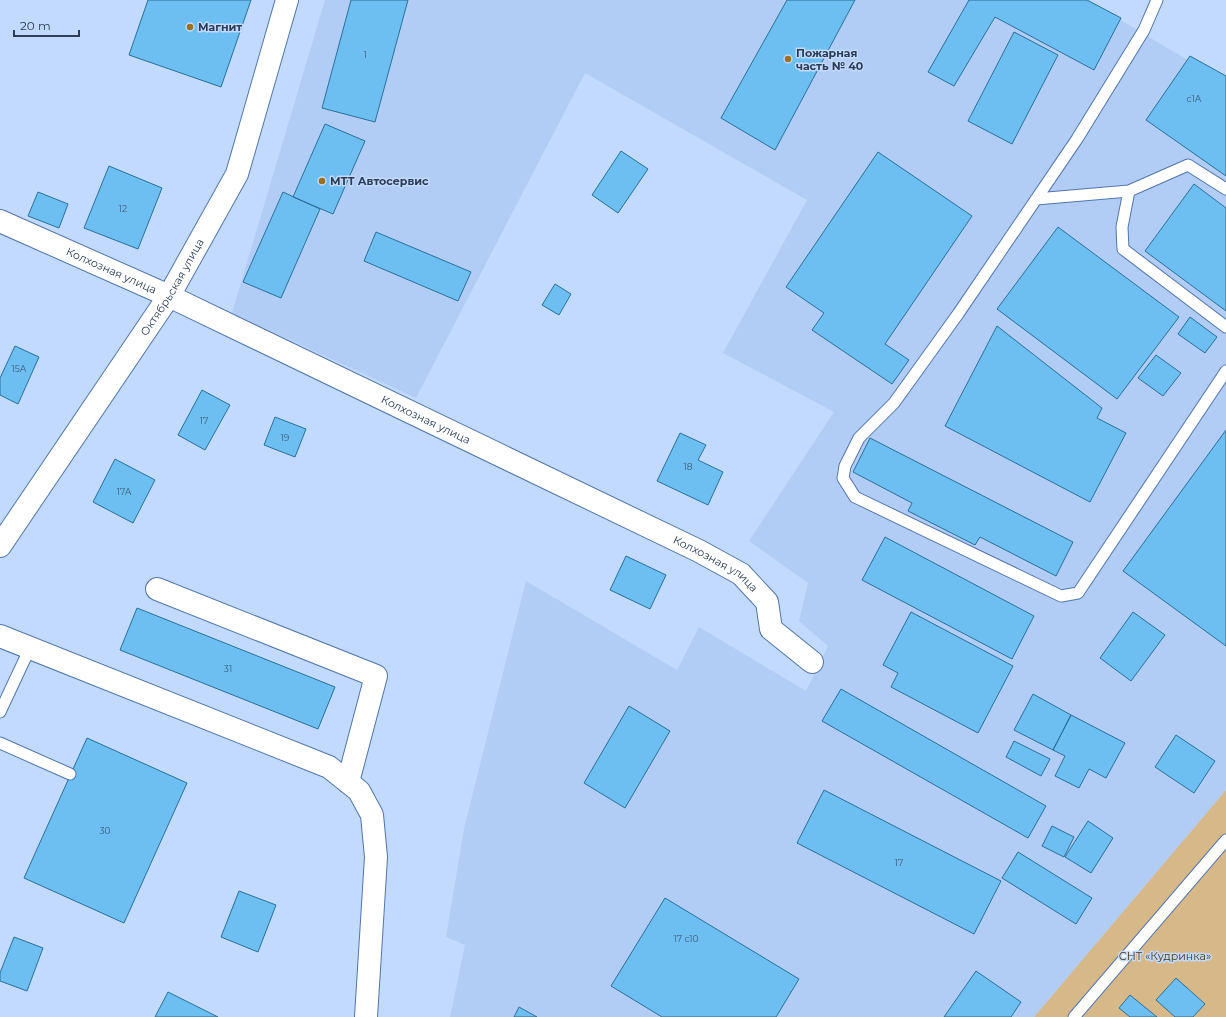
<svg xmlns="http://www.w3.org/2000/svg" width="1226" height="1017" font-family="Montserrat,sans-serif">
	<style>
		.built { fill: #b2cdf5 }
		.green { fill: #d7b889 }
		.building { fill: #6dbef1; stroke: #297099 }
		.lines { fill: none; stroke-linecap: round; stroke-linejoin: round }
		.lane-casing { stroke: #5176ad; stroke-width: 13 }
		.street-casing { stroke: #5176ad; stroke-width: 24 }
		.secondary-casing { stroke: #5176ad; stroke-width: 24 }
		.lane { stroke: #fff; stroke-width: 11 }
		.street { stroke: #fff; stroke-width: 22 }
		.secondary { stroke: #fff; stroke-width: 22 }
		.poi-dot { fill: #9b701f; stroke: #c1dafe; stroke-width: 1.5 }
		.labels { text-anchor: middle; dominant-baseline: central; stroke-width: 3; stroke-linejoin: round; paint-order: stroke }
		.number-label { font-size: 9px; fill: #3c5c7b }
		.poi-label { font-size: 11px; font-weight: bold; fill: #2b3c54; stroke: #c1dafe; text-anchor: start }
		.street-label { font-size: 11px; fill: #2b3c54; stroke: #c1dafe }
		.park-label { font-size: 11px; fill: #4a3616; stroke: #c1dafe }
	</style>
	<rect width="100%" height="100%" fill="#c1dafe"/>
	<!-- built -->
	<path class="built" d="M325 0H1087L1226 83V790L1034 1017H450L465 945 446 937 464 829 526 581 677 670 699 627 806 691 828 646 799 621 808 583 749 541 834 412 723 353 807 200 585 73 416 398 232 313Z"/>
	<!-- green -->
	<path class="green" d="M1226 790V1017H1034Z"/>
	<!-- building -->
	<path class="building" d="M148 0H251L221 87 129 55Z
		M351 0H408L375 122 322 108Z
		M787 0H855L775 150 721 118Z
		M969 0H1087L1121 18 1094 70 995 17 954 86 928 72Z
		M1014 32 1058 55 1012 144 968 121Z
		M1190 56 1226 76V176L1146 120Z
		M325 124 365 141 333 214 293 197Z
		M621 151 648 169 618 213 592 195Z
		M878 152 972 216 885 344 909 360 892 384 812 330 824 313 786 287Z
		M109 166 162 188 138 249 84 228Z
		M1194 184 1226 208V311L1145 251Z
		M38 192 68 204 59 228 28 216Z
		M283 192 320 209 281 298 243 282Z
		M1058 227 1179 317 1117 399 997 309Z
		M376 232 471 272 458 301 364 261Z
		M555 284 571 294 559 315 542 305Z
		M1190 317 1217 337 1205 353 1178 334Z
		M997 326 1102 408 1097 418 1126 433 1090 502 945 426Z
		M15 346 39 357 18 404 0 395V378Z
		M1156 355 1181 373 1163 396 1138 378Z
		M202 390 230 405 205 450 178 435Z
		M275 417 306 429 295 457 264 445Z
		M1226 430V646L1123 571Z
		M680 433 706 445 698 460 723 472 708 505 657 481Z
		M870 438 1073 542 1056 576 980 537 975 545 908 511 912 503 853 472Z
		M115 459 155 480 133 523 93 502Z
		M885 537 1034 616 1012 659 862 580Z
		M626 556 666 575 650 609 610 590Z
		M137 608 335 687 318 729 120 650Z
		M911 612 1013 666 978 733 891 687 898 673 883 665Z
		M1133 612 1165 635 1131 681 1100 658Z
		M841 689 1046 806 1028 838 822 721Z
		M1033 694 1071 715 1053 750 1014 730Z
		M629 706 670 731 625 808 584 783Z
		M1071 715 1125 743 1106 778 1089 769 1079 788 1055 776 1065 756 1053 750Z
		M1176 735 1215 761 1194 793 1155 767Z
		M87 738 187 783 124 923 24 878Z
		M1014 741 1050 759 1041 776 1006 757Z
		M824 790 1001 881 974 934 797 843Z
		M1088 821 1113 838 1091 873 1065 857Z
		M1052 826 1074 837 1064 857 1042 846Z
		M1018 852 1092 898 1076 924 1002 878Z
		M239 891 276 905 258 952 221 937Z
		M665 898 799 979 776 1017H662L611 986Z
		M14 937 43 948 27 991 0 981V973Z
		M976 971 1021 1002 1011 1017H944Z
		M1176 978 1205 1004 1193 1017H1175L1156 1000Z
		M168 992 218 1017H155Z
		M1130 995 1157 1017H1130L1119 1008Z
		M519 1007 537 1017H514Z"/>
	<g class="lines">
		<!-- lane casing -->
		<g class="lane-casing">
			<path id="lane" d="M1157 0 1144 30 1077 139 958 314 894 403 859 438 845 466 843 478 855 497 1061 596 1078 593 1226 371
				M1129 191 1122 227 1123 249 1226 327
				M1036 199 1129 191 1188 165 1226 189
				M0 712 30 648
				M0 743 70 774
				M1074 1017 1226 840"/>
		</g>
		<!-- street casing -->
		<g class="street-casing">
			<g id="street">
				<path id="s1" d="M0 221 169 296 699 551 741 574 767 602 771 629 812 662"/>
				<path d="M157 589 376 676 348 782"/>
				<path d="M0 636 329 767 359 791 372 815 376 857 366 1017"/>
			</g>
		</g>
		<!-- secondary casing -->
		<g class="secondary-casing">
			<g id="secondary">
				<path id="s2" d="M0 546 169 296 237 174 287 0"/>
			</g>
		</g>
		<!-- lane -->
		<use href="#lane" class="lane"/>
		<!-- street -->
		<use href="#street" class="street"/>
		<!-- secondary -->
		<use href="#secondary" class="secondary"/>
	</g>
	<!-- markers -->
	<g class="poi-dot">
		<circle cx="190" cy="27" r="4"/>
		<circle cx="788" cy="59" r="4"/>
		<circle cx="322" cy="181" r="4"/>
	</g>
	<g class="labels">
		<!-- number labels -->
		<g class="number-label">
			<text x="365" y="54">1</text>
			<text x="1194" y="98">с1А</text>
			<text x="123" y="208">12</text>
			<text x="19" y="368">15А</text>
			<text x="204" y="420">17</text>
			<text x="285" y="437">19</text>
			<text x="688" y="466">18</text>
			<text x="124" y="491">17А</text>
			<text x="228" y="668">31</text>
			<text x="105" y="830">30</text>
			<text x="899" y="862">17</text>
			<text x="686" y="938">17 с10</text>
		</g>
		<!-- poi labels -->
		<g class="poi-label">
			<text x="198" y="27">Магнит</text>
			<text x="796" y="53">Пожарная<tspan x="796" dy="13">часть № 40</tspan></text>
			<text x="330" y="181">МТТ Автосервис</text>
		</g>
		<!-- street labels -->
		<g class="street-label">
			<text stroke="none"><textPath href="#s1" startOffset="122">Колхозная улица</textPath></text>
			<text stroke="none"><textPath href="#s2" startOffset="311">Октябрьская улица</textPath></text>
			<text stroke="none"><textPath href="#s1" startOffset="470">Колхозная улица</textPath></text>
			<text stroke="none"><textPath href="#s1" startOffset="794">Колхозная улица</textPath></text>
		</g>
		<!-- park labels -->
		<g class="park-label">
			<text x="1165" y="956">СНТ «Кудринка»</text>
		</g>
	</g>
	<!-- scale -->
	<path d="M14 30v6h65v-6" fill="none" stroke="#2b3c54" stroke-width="2"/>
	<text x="20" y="30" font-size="12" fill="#2b3c54" stroke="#c1dafe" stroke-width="3" paint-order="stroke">20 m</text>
</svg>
